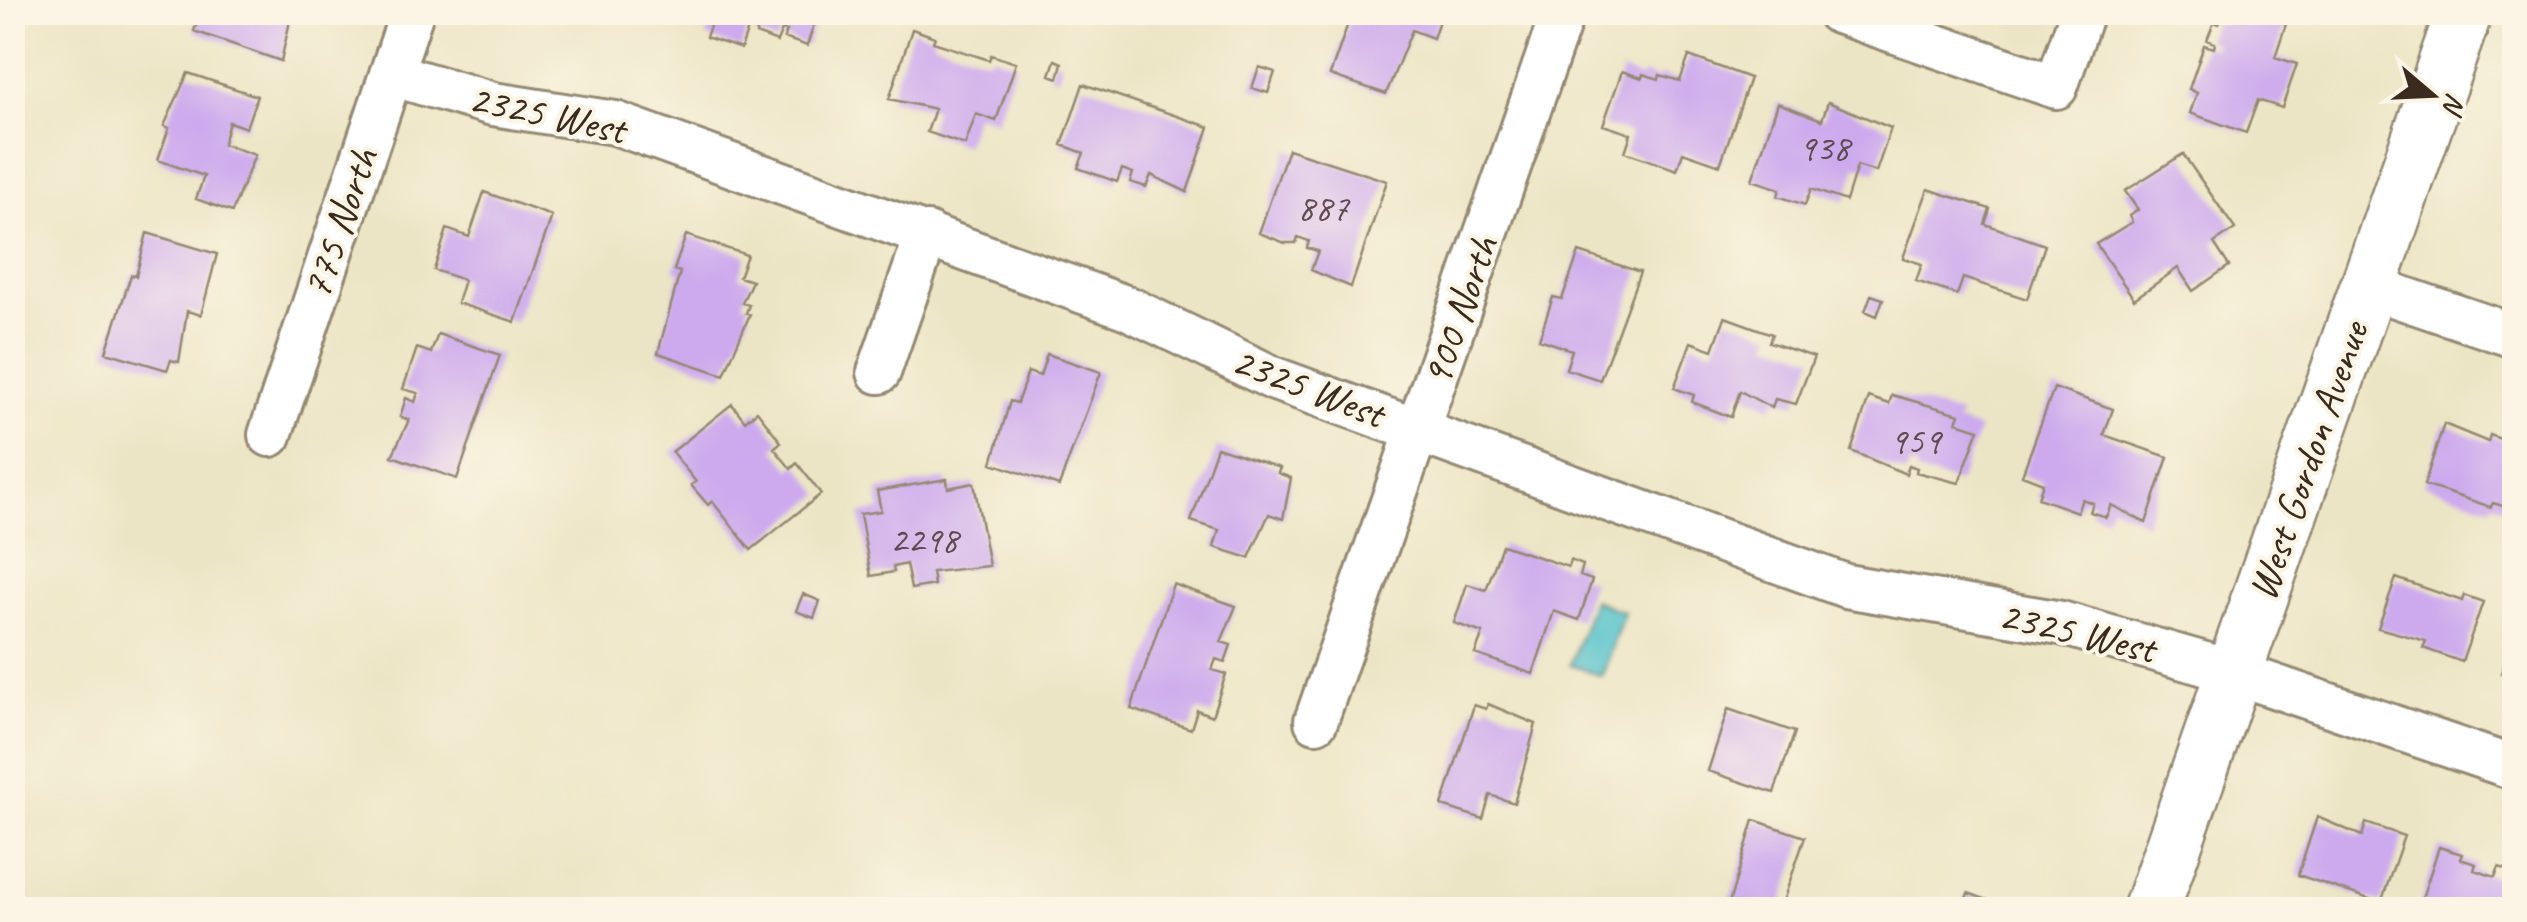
<svg xmlns="http://www.w3.org/2000/svg" width="2527" height="922" font-family="Caveat,sans-serif">
	<style>
		.water { fill: #54c2ca; stroke: #487674; stroke-width: 2.5 }
		.building { fill: #cdaaed }
		.lines { fill: none; stroke-linecap: round; stroke-linejoin: round }
		.street-casing { stroke: #948872; stroke-width: 48 }
		.secondary-casing { stroke: #948872; stroke-width: 60 }
		.street { stroke: #fff; stroke-width: 42 }
		.secondary { stroke: #fff; stroke-width: 55 }
		.labels { text-anchor: middle; dominant-baseline: central; stroke-width: 8; stroke-linejoin: round; paint-order: stroke }
		.number-label { font-size: 38px; fill: #604a52 }
		.street-label { font-size: 42px; fill: #3b2a1e; stroke: #fcf5e5 }
	</style>
	<rect width="100%" height="100%" fill="#fcf5e5"/>
	<filter id="ink" filterUnits="userSpaceOnUse"><feTurbulence type="fractalNoise" baseFrequency=".01" numOctaves="2"/><feDisplacementMap in="SourceGraphic" scale="20" xChannelSelector="R" yChannelSelector="G"/><feConvolveMatrix kernelMatrix="1 2 1 2 8 2 1 2 1" color-interpolation-filters="sRGB"/></filter>
	<filter id="wash" filterUnits="userSpaceOnUse"><feTurbulence type="fractalNoise" baseFrequency=".0048" numOctaves="4" result="noise"/><feDisplacementMap in="SourceGraphic" scale="40" xChannelSelector="R" yChannelSelector="G"/><feGaussianBlur stdDeviation="2.25" result="paint"/><feColorMatrix in="noise" values="0 0 0 0 0 0 0 0 0 0 0 0 0 0 0 0 0 1.4 0 .05"/><feComposite in="paint" operator="in"/></filter>
	<g filter="url(#wash)">
		<rect width="100%" height="100%" fill="#ece5c5"/>
		<!-- water -->
		<path class="water" d="M1593 600 1624 612 1602 676 1570 665Z"/>
		<g id="blocks">
			<!-- building -->
			<path class="building" d="M201 12H292L281 61 194 31Z
				M715 12H818L807 46 784 38 787 31 782 30 777 42 756 34 760 22 751 20 741 49 706 37Z
				M1352 12H1442L1433 38 1412 30 1386 94 1330 75Z
				M2220 12 2289 15 2275 57 2297 64 2282 108 2258 100 2246 133 2190 113 2197 93 2189 89 2204 45 2214 48 2215 43 2207 40 2214 22 2219 24 2222 18Z
				M912 29 935 37 933 42 989 60 991 55 1016 63 996 121 976 114 965 145 927 132 935 109 889 99Z
				M1689 56 1750 78 1720 165 1683 152 1677 170 1625 152 1631 134 1603 125 1622 71 1642 78 1643 74 1659 79 1660 75 1680 81Z
				M1055 60 1062 63 1058 78 1050 75Z
				M1259 67 1275 72 1268 93 1252 88Z
				M188 73 257 96 246 128 229 122 223 144 255 155 232 212 196 199 204 176 158 160 169 128 164 126Z
				M1083 84 1209 127 1187 192 1151 175 1146 187 1130 182 1133 173 1122 169 1117 182 1078 168 1084 153 1062 145Z
				M1828 102 1891 128 1876 172 1857 166 1846 201 1811 189 1805 205 1778 196 1780 189 1752 180 1778 103 1822 120Z
				M1288 149 1387 181 1351 287 1311 270 1318 251 1307 248 1309 241 1298 237 1296 243H1285L1259 233Z
				M2183 154 2235 229 2214 243 2229 266 2193 291 2178 268 2134 299 2096 244 2132 222 2129 216 2138 210 2125 191Z
				M1928 189 1990 209 1985 224 2045 245 2027 299 1963 278 1957 295 1916 281 1922 264 1903 258Z
				M484 192 552 216 515 322 457 303 464 280 434 270 447 229 469 237Z
				M147 233 217 254 201 315 187 311 179 362 171 360 167 370 106 352 131 275 136 276Z
				M686 235 747 255 739 277 752 281 742 303 749 305 746 313 750 314 724 375 658 353 680 272 674 270Z
				M1579 252 1640 272 1600 380 1566 369 1572 350 1539 339 1553 297 1562 299Z
				M1871 295 1883 299 1877 316 1865 311Z
				M1725 317 1772 334 1769 342 1814 357 1796 404 1775 399 1772 408 1740 391 1731 417 1692 402 1694 395 1674 388 1691 342 1713 350Z
				M438 334 500 355 457 479 392 456 409 420 400 417 406 398 415 402 418 393 403 389 417 348 431 353Z
				M1047 354 1101 372 1059 486 992 463 1010 401 1017 403 1028 372 1040 376Z
				M2054 388 2113 409 2104 435 2168 457 2146 523 2111 505 2106 517 2090 512 2093 503 2082 499 2077 512 2038 498 2043 483 2022 475Z
				M1892 395 1960 414 1957 422 1979 429 1959 483 1916 472 1917 468 1909 465 1906 474 1851 451 1869 397 1889 404Z
				M732 404 745 421 757 411 781 442 774 448 791 469 797 463 821 494 751 550 712 501 708 505 691 485 696 482 672 452Z
				M2444 424 2488 442 2490 435 2514 444V481L2506 507 2493 503 2491 507 2424 485Z
				M1217 447 1280 468 1278 473 1291 478 1283 519 1269 514 1249 558 1214 547 1219 530 1191 521Z
				M947 479 948 488 974 483 989 566 932 572 934 585 911 589 906 564 893 567 894 572 871 576 860 514 881 511 877 491Z
				M1502 545 1568 567 1570 560 1583 565 1580 576 1592 580 1579 620 1554 611 1533 674 1475 654 1483 633 1454 623 1467 584 1486 590Z
				M2396 578 2462 601 2464 595 2483 602 2462 662 2423 648 2426 641 2378 628Z
				M1173 584 1236 606 1221 642 1231 645 1225 662 1216 659 1212 670 1226 674 1212 716 1197 710 1191 729 1131 709Z
				M803 594 820 601 814 618 796 611Z
				M2514 638V678L2501 673Z
				M1488 704 1536 724 1514 803 1490 795 1483 819 1442 806 1474 705 1486 709Z
				M1728 709 1795 732 1774 793 1708 771Z
				M2317 817 2362 836 2366 823 2404 836 2381 903 2298 875Z
				M1754 820 1805 837 1780 910H1727Z
				M2439 847 2462 854 2460 859 2476 864 2474 870 2495 877 2499 867 2514 872V910H2438L2420 904Z
				M1968 893 2013 909 2012 910H1962Z"/>
		</g>
	</g>
	<g filter="url(#ink)">
		<use href="#blocks" fill-opacity="0" stroke="#948872" stroke-width="2.5"/>
		<g class="lines">
			<!-- street casing -->
			<g class="street-casing">
				<path id="street" d="M1838 12 2056 87 2082 12
					M391 74 493 104 615 123 1128 308 1275 379 1846 586 2061 623 2233 672 2514 768
					M2370 287 2514 336
					M879 372 927 234
					M270 435 412 12
					M1316 721 1563 12"/>
			</g>
			<!-- secondary casing -->
			<g class="secondary-casing">
				<path id="secondary" d="M2151 910 2464 12"/>
			</g>
			<!-- street -->
			<use href="#street" class="street"/>
			<!-- secondary -->
			<use href="#secondary" class="secondary"/>
		</g>
	</g>
	<g class="labels">
		<!-- number labels -->
		<g class="number-label">
			<text x="1824" y="147">938</text>
			<text x="1323" y="207">887</text>
			<text x="1915" y="440">959</text>
			<text x="924" y="539">2298</text>
		</g>
		<!-- street labels -->
		<g class="street-label">
			<text transform="translate(547 114) rotate(12)">2325 West</text>
			<text transform="translate(340 223) rotate(-71)">775 North</text>
			<text transform="translate(1460 311) rotate(-71)">900 North</text>
			<text transform="translate(1308 387) rotate(21)">2325 West</text>
			<text transform="translate(2308 461) rotate(-71)">West Gordon Avenue</text>
			<text transform="translate(2077 632) rotate(13)">2325 West</text>
		</g>
	</g>
	<!-- margin -->
	<rect width="2527" height="922" fill="none" stroke="#fcf5e5" stroke-width="50"/>
	<!-- north arrow -->
	<g transform="translate(2432 95) rotate(109)" stroke="#fcf5e5" stroke-width="8" paint-order="stroke">
	<path d="M0-8L18 38L0 25L-18 38Z" fill="#3b2a1e"/>
	<text y="-15" font-size="28" font-weight="bold" text-anchor="middle" fill="#3b2a1e">N</text>
	</g>
</svg>
